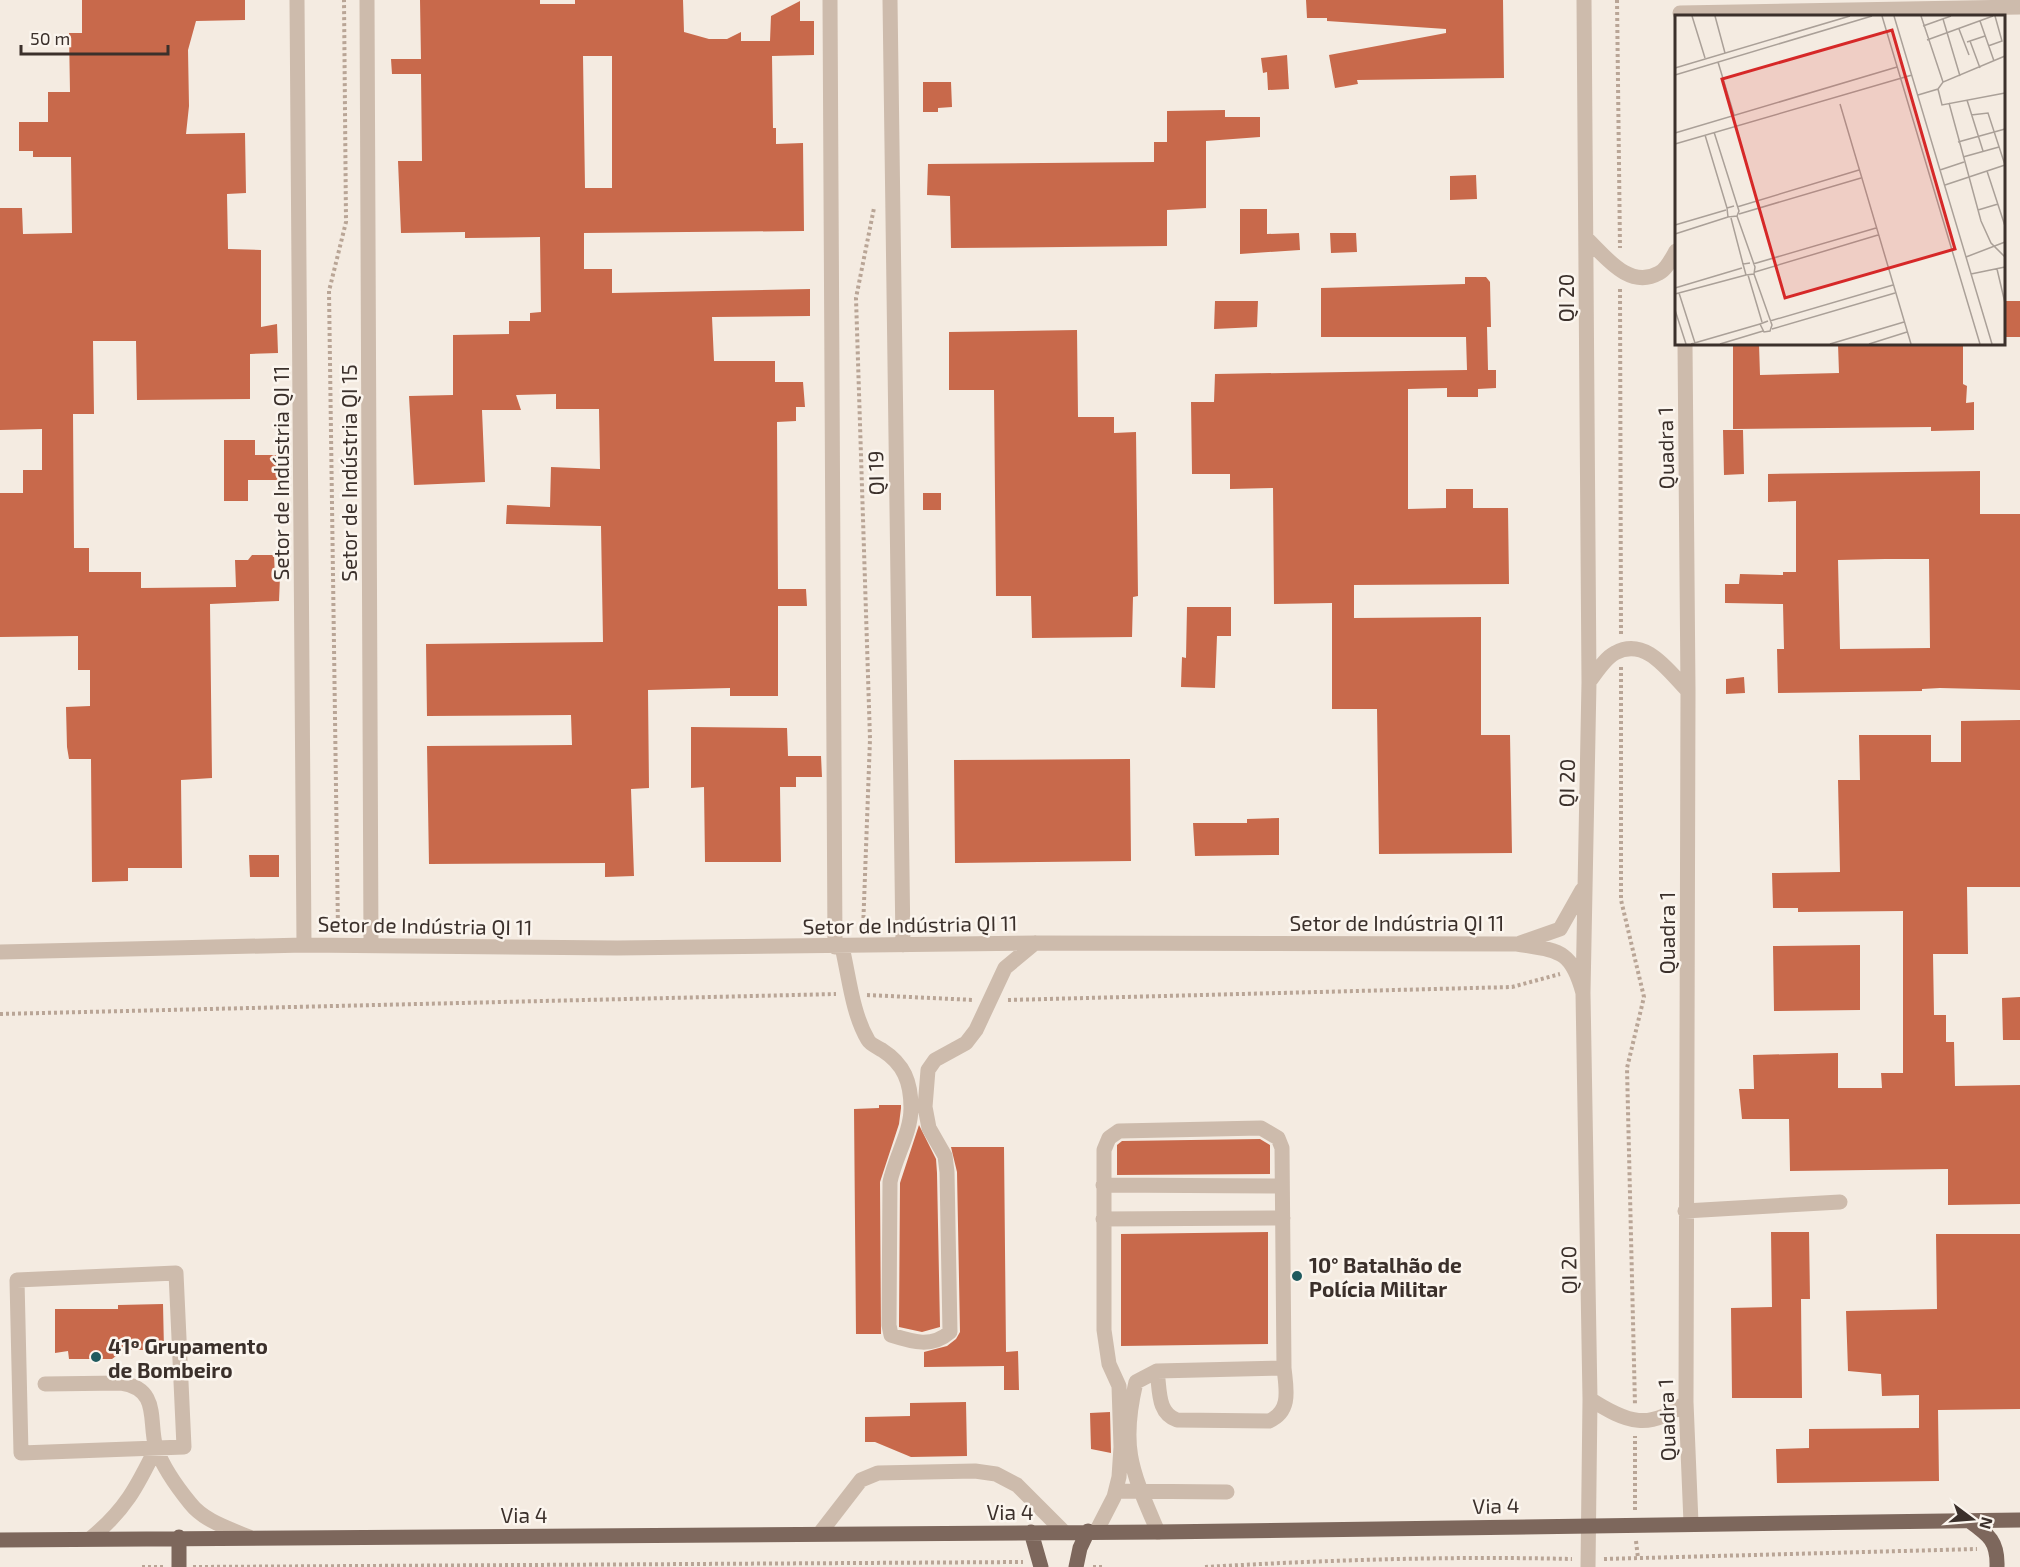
<svg xmlns="http://www.w3.org/2000/svg" width="2020" height="1567" font-family="'Exo 2',sans-serif">
	<style>
		.building { fill: #c8694b; fill-rule: evenodd }
		.lines { fill: none; stroke-linecap: round; stroke-linejoin: round }
		.path { stroke: #b9a596; stroke-width: 4; stroke-dasharray: 3 3; stroke-linecap: butt }
		.minor { stroke: #cdbbac; stroke-width: 15 }
		.major { stroke: #7d675c; stroke-width: 15 }
		.poi-dot { fill: #1f5a5e; stroke: #fbf5ee; stroke-width: 2 }
		.labels { text-anchor: middle; dominant-baseline: central; stroke-width: 5; stroke-linejoin: round; paint-order: stroke }
		.street-label { font-size: 21px; fill: #3b302b; stroke: #fbf5ee }
		.poi-label { font-size: 21px; font-weight: bold; fill: #3b302b; stroke: #fbf5ee; text-anchor: start }
		.inset-road { fill: none; stroke: #aaa098; stroke-width: 1.5 }
		.view { fill: #d62828; fill-opacity: 0.15; stroke: #d62828; stroke-width: 3 }
		.inset-edge { fill: none; stroke: #3b302b; stroke-width: 3 }
	</style>
	<rect width="100%" height="100%" fill="#f4ebe1"/>
	<!-- building -->
	<path class="building" d="M82 0H245V20L196 21 188 50 189 106 186 134 245 133 246 193 227 194 228 249 261 250V327L277 324 278 353 250 354V399L137 400 136 341H93L94 414H73L74 548H89V572H141V588L236 587 235 560H248L252 555H274L275 577H280L279 601 210 604 212 778 181 780 182 868H128V881L92 882 91 759H69L67 747 66 707 90 706V670H78V636L0 637V493H23V470H42V429L0 430V208H22L23 234 72 233 71 157H33V151H19V122H48V92H70L69 33H82Z
		M420 0H540V4H575V0H683L684 32 709 39H727L741 32V41H770L771 16 800 1V21H814V55L772 56 773 128H776V144L803 143 804 231 584 233V269H612V293L810 289V316L712 317 714 361H775V382H803L805 407H796V421L777 422 778 589H806L807 606H778V696H730V688L648 690 649 788 631 789 634 876 605 877V863L429 864 427 746 572 745 571 715 427 716 426 644 603 642 601 526 506 524 507 505 550 507 551 467 600 469 599 409H556V394L516 395 521 410H482L485 482 414 485 409 396 453 395V335L509 334V321H530V313L541 312 540 237 465 238V232L401 233 398 161H422L421 74H392L391 59H421ZM583 56H612V188H585Z
		M1306 0H1503L1504 78 1357 80 1358 84 1335 88 1329 55 1446 33V29L1327 21V18H1307Z
		M1287 55 1289 89 1268 90 1267 72 1263 73 1261 58Z
		M923 82H951L952 107 938 108V112H923Z
		M1225 110V117H1260V137L1206 141V208L1167 210V246L951 248 950 196 927 195 928 164 1154 162V142H1167V111Z
		M1476 175 1477 199 1450 200V176Z
		M1240 209H1267V234L1299 233 1300 250 1240 254Z
		M1330 233H1356L1357 252 1331 253Z
		M1465 277H1486L1490 282 1491 327H1487L1488 370H1496V388L1478 389V397H1447V388L1408 389V509L1446 508V489H1473V508H1508L1509 584 1354 585V618L1481 617V735H1510L1512 853 1379 854 1377 709H1332V603L1274 604 1273 488 1230 489V474H1192L1191 402H1214L1215 374 1467 370 1466 337H1321V288L1465 284Z
		M1215 301H1258L1257 327 1214 329Z
		M2004 301H2020V337H2004Z
		M1077 330 1078 417H1114V433L1136 432 1138 596 1133 597 1132 637 1032 638 1031 596H996L994 390H949V332Z
		M1733 344H1759L1760 375 1839 373 1838 344H1963V384L1967 386 1966 403 1974 402V430L1931 431V427L1733 429Z
		M1723 430H1743L1744 474 1724 475Z
		M224 440H255V455H278V480H248V501H224Z
		M1980 471V514H2020V690L1940 688 1922 689V691L1778 693 1777 649H1784L1783 604 1725 603V584H1739L1740 574 1783 575V572H1796V501L1768 502V474ZM1885 559H1929L1930 648 1840 649 1838 560Z
		M923 493H941V510H923Z
		M1187 607H1231V636H1217L1215 688 1181 687 1182 657 1186 658Z
		M1744 677 1745 693 1726 694V679Z
		M2020 720V887H1967L1968 954H1933L1934 1015H1946V1042H1954L1955 1086 2020 1085V1204L1948 1205V1169L1790 1171 1789 1119H1742L1739 1089H1754L1753 1055 1838 1053V1088H1882L1881 1073H1903V911L1798 912V908H1773L1772 873 1840 872 1838 780H1860L1859 735H1931V762H1961V721Z
		M691 727 787 728 788 756H821L822 777H796V787H780L781 862H705L704 787 691 788Z
		M1130 759 1131 861 955 863 954 760Z
		M1279 818V855L1195 856 1193 823H1247V819Z
		M249 855H279V877H250Z
		M1860 945V1010L1774 1011 1773 946Z
		M2020 997V1040H2003L2002 998Z
		M879 1105H901V1108L899 1124 880 1182 881 1334H856L854 1109 879 1108Z
		M919 1125 936 1159 937 1173 940 1327 922 1332 899 1327V1324L900 1183Z
		M1260 1139 1270 1145V1174L1117 1175V1145L1122 1141Z
		M951 1147H1004L1006 1352 1018 1351 1019 1390H1004V1366L924 1367V1352L947 1346 956 1339 960 1332 957 1172Z
		M1268 1232V1344L1121 1346V1234Z
		M1771 1232H1809L1810 1299H1801L1802 1398H1732L1731 1308 1772 1307Z
		M1936 1234H2020V1409L1938 1410 1939 1481 1777 1483 1776 1449 1809 1448V1429L1919 1428V1395L1882 1396 1881 1374 1848 1371 1846 1311 1937 1309Z
		M163 1304 164 1350H124L112 1359H69L68 1351 55 1353V1309H118V1305Z
		M966 1402 967 1456 911 1457 875 1442H865V1417L910 1416V1403Z
		M1110 1412 1111 1453 1091 1449 1090 1413Z"/>
	<g class="lines">
		<!-- path -->
		<path class="path" d="M1617 0 1620 248
			M1620 289 1621 635
			M1621 667V900L1644 997 1627 1068 1635 1405
			M338 930 329 291 346 222 344 0
			M863 930 870 739 856 298 874 208
			M867 995 974 1000
			M1008 1000 1512 987 1560 974
			M0 1014 836 994
			M1635 1510V1436
			M1636 1541 1638 1558
			M1604 1559 1977 1549
			M142 1567H165
			M193 1567 1023 1562
			M1093 1567H1104
			M1205 1567C1327 1560 1450 1556 1572 1559"/>
		<!-- minor -->
		<path class="minor" d="M297 0 304 945
			M367 0 371 946
			M830 0 835 947
			M890 0 903 945
			M1584 0 1589 682 1583 993 1590 1399 1588 1567
			M1680 13 2020 7
			M1586 238C1605 256 1629 290 1659 273 1666 270 1672 258 1676 251
			M1685 344 1688 691 1686 1402 1691 1523
			M1589 682C1596 673 1605 658 1615 653 1646 636 1669 672 1688 691
			M1520 943 1560 929 1582 890
			M842 947C849 976 852 1013 868 1040 870 1044 877 1047 882 1050 904 1064 911 1082 911 1108 911 1133 895 1157 890 1182L889 1325 891 1335C913 1342 932 1348 950 1332L947 1172 945 1156 929 1128 925 1107 928 1070 935 1060 966 1043 976 1030 1005 968 1035 943
			M0 952 304 945 617 948 1035 943 1517 944C1559 951 1571 949 1583 993
			M1103 1185 1282 1186
			M1685 1211 1840 1202
			M1103 1219 1283 1218
			M176 1273 184 1447 21 1453 17 1280Z
			M1157 1371C1160 1390 1157 1413 1177 1420L1269 1421C1292 1411 1286 1388 1284 1368
			M45 1384 121 1383C161 1389 148 1422 156 1448 163 1467 177 1487 190 1503 204 1521 228 1528 249 1537
			M1590 1399C1627 1423 1650 1431 1686 1402
			M1116 1491 1227 1492
			M1096 1532 1114 1497 1119 1477 1121 1447 1119 1386 1109 1364 1104 1330V1150L1109 1138 1119 1131 1261 1128 1278 1138 1282 1148 1284 1368 1157 1371 1136 1382C1120 1449 1132 1471 1158 1532
			M820 1533 861 1480 878 1473 975 1471 996 1474 1017 1485 1063 1531
			M91 1538C125 1510 137 1487 156 1448"/>
		<!-- major -->
		<path class="major" d="M1968 1520C1989 1535 1998 1541 1997 1567
			M1031 1532 1041 1567
			M179 1537V1567
			M0 1540 1158 1532 2020 1520
			M1076 1567 1080 1548 1088 1531"/>
	</g>
	<!-- markers -->
	<g class="poi-dot">
		<circle cx="1297" cy="1276" r="6"/>
		<circle cx="96" cy="1357" r="6"/>
	</g>
	<g class="labels">
		<!-- street labels -->
		<g class="street-label">
			<text transform="translate(1565 298) rotate(-90)">QI 20</text>
			<text transform="translate(1665 448) rotate(-91)">Quadra 1</text>
			<text transform="translate(280 473) rotate(-90)">Setor de Indústria QI 11</text>
			<text transform="translate(348 473) rotate(-90)">Setor de Indústria QI 15</text>
			<text transform="translate(875 473) rotate(-91)">QI 19</text>
			<text transform="translate(1566 783) rotate(-89)">QI 20</text>
			<text x="1397" y="922">Setor de Indústria QI 11</text>
			<text transform="translate(910 924) rotate(-1)">Setor de Indústria QI 11</text>
			<text transform="translate(425 925) rotate(1)">Setor de Indústria QI 11</text>
			<text transform="translate(1666 933) rotate(-90)">Quadra 1</text>
			<text transform="translate(1568 1270) rotate(-91)">QI 20</text>
			<text transform="translate(1666 1420) rotate(-92)">Quadra 1</text>
			<text transform="translate(1496 1505) rotate(-1)">Via 4</text>
			<text x="1010" y="1511">Via 4</text>
			<text x="524" y="1514">Via 4</text>
		</g>
		<!-- poi labels -->
		<g class="poi-label">
			<text x="1309" y="1264">10° Batalhão de<tspan x="1309" dy="24">Polícia Militar</tspan></text>
			<text x="108" y="1345">41º Grupamento<tspan x="108" dy="24">de Bombeiro</tspan></text>
		</g>
	</g>
	<!-- overview -->
	<g transform="translate(1675 15)">
		<rect width="330" height="330" fill="#f4ebe1"/>
		<path class="inset-road" d="M17 1 30 43M40 1 50 38M207 1 305 329M219 1 317 329M246 1 268 67M268 4 285 61M305 6 319 46M248 11 276 1M284 14 294 40M252 25 318 1M295 26 305 53M292 27 310 21M313 31 327 26 320 1M43 47 59 100M0 53 175 1M0 60 197 1M263 74 267 90 330 78M243 80 263 74 268 67 330 41M292 85 308 136M274 88 306 206 316 228 330 242M165 89 236 329M296 100 313 98 330 150M39 117 64 196 62 201 53 202 52 193 59 191M0 118 222 52M30 120 52 193M283 127 330 114M0 129 237 60M288 142 324 132M265 155 289 147M312 156 330 211M270 170 330 150M62 192 184 155M303 195 323 189M64 199 186 163M62 201 80 252 79 259 71 260 68 249 75 248M56 203 68 249M0 210 51 195M0 219 53 202M291 242 330 227M78 249 201 213M322 254 330 288M80 257 203 220M79 259 97 310 95 316 89 317 85 309 93 306M296 259 330 252M73 260 87 307M0 273 67 253M4 278 20 328M0 279 71 260M0 295 11 329M95 306 218 270M97 314 220 278M16 329 85 309M45 329 88 316M155 329 229 307M194 329 232 317"/>
		<path class="view" d="M217 15 280 234 110 283 47 64Z"/>
		<rect width="330" height="330" class="inset-edge"/>
	</g>
	<!-- north arrow -->
	<g transform="translate(1972 1519) rotate(106)" stroke="#fbf5ee" stroke-width="4.5" paint-order="stroke">
	<path d="M0-4.5L10 22L0 15L-10 22Z" fill="#3b302b"/>
	<text y="-9" font-size="16" font-weight="bold" text-anchor="middle" fill="#3b302b">N</text>
	</g>
	<!-- scale -->
	<path d="M21 45v9h147v-9" fill="none" stroke="#3b302b" stroke-width="3"/>
	<text x="30" y="45" font-size="18" fill="#3b302b" stroke="#fbf5ee" stroke-width="4.5" paint-order="stroke">50 m</text>
</svg>
